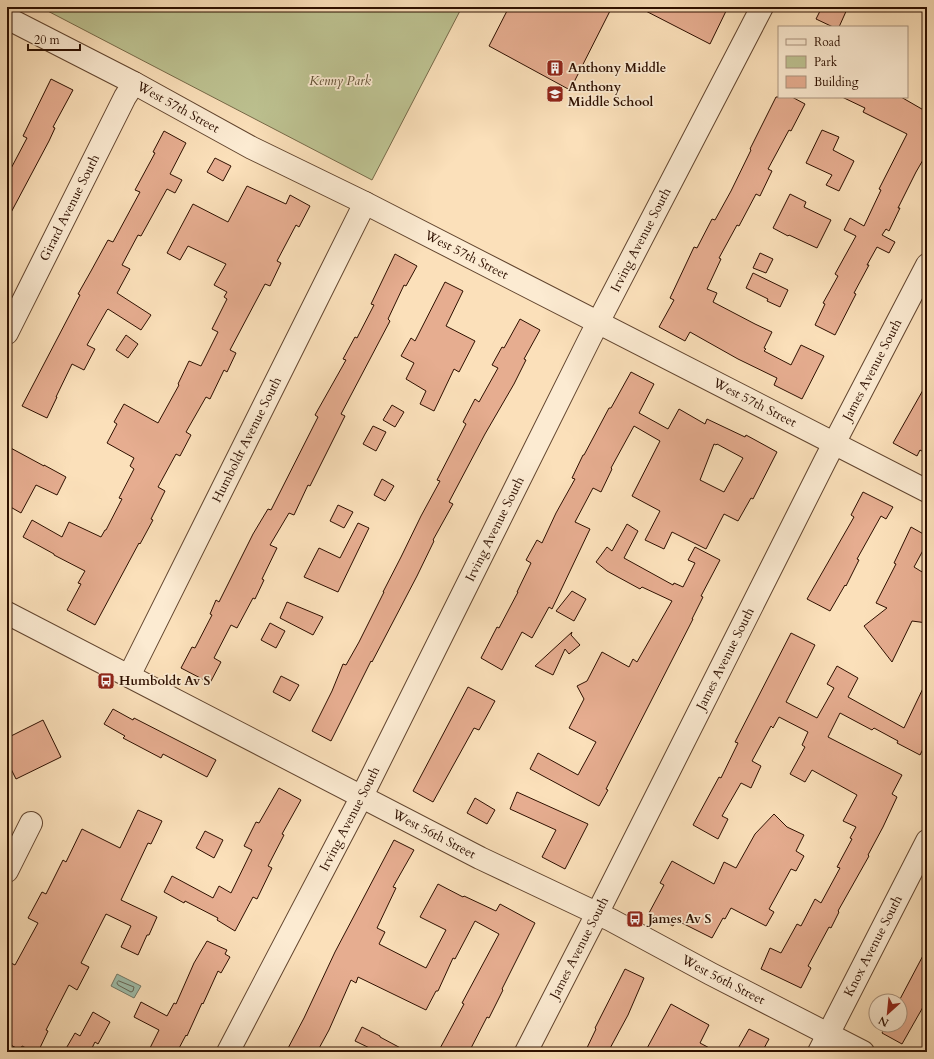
<svg xmlns="http://www.w3.org/2000/svg" width="934" height="1059" font-family="Cardo,serif">
	<style>
		.green { fill: #bdc291; stroke: #766948 }
		.water { fill: #9fbeab; stroke: #727867 }
		.lines { fill: none; stroke-linecap: round; stroke-linejoin: round }
		.shore { stroke: #666756; stroke-width: 1 }
		.building { fill: #e6ad90; stroke: #2e1000; fill-rule: evenodd }
		.minor-casing { stroke: #61442e; stroke-width: 24 }
		.minor { stroke: #fcebd2; stroke-width: 22 }
		.labels { text-anchor: middle; dominant-baseline: central; stroke-width: 3.5; stroke-linejoin: round; paint-order: stroke }
		.poi-label { font-size: 13px; font-weight: bold; fill: #2e1000; stroke: #fcebd2; text-anchor: start }
		.park-label { font-size: 13px; font-style: italic; fill: #604e33; stroke: #fcebd2 }
		.street-label { font-size: 13px; fill: #2e1000; stroke: #fcebd2 }
	</style>
	<rect width="100%" height="100%" fill="#fbe0ba"/>
	<filter id="stains"><feTurbulence type="fractalNoise" baseFrequency=".005" numOctaves="4"/><feColorMatrix values="0 0 0 0 .2 0 0 0 0 .09 0 0 0 0 .02 0 0 0 .5 -.17"/></filter>
	<radialGradient id="worn" r=".72"><stop offset=".6" stop-color="#630" stop-opacity="0"/><stop offset="1" stop-color="#630" stop-opacity=".3"/></radialGradient>
	<!-- green -->
	<path class="green" d="M40 7H462L372 180Z"/>
	<!-- water -->
	<path class="water" d="M117 974 141 986 134 998 111 986Z"/>
	<g class="lines">
		<!-- shore -->
		<path class="shore" d="M119 981 134 987 133 991 131 992 118 985 117 983Z"/>
	</g>
	<!-- building -->
	<path class="building" d="M509 7H612L570 90 489 46Z
		M638 7H728L710 44Z
		M822 7H848L839 27H833L816 19Z
		M51 79 73 90 53 127 55 128 49 141 7 220V176L27 138 23 136Z
		M776 97H792L805 104 791 131 789 130 768 169 772 171 760 196 756 194 739 226 737 225 719 258 721 259 707 289 717 293 713 302 755 324 772 332 764 348 766 349 764 351 791 365 801 345 824 356 802 399 774 385 777 378 738 359 690 332 685 341 659 327 674 300 670 298 694 247 697 248 712 219 715 220 731 191 751 150 750 149Z
		M842 97H901L927 112V153L916 172 898 208H900L889 231 886 229 882 235 895 242 889 253 877 247 867 265H869L854 293 856 294 835 335 815 325 825 304 823 303 838 276 835 274 856 236 844 230 850 218 864 226 881 190 879 189 907 134 863 112 865 108Z
		M822 130 839 137 833 150 854 161 839 191 826 185 832 175 806 163Z
		M164 131 186 143 170 174 182 180 175 193 167 189 141 236 138 235 122 265 130 269 117 293 151 315 141 330 108 309 107 310 87 345 95 349 84 370 72 364 56 397H57L47 418 22 406 80 295 78 294 91 271 108 240 113 242 140 192 135 190 155 153 153 152Z
		M215 158 231 166 223 181 207 172Z
		M247 186 286 204 290 195 310 206 299 227 296 225 277 261 281 263 270 286 265 284 230 350 236 353 227 372 224 370 210 399 206 397 186 432 191 435 180 456 176 454 158 487 165 491 151 519 153 520 140 544 139 543 95 625 67 610 81 584 78 583 85 571 54 555V554L23 537 32 520 62 537 69 522 101 537 105 530H106L122 499 119 498 134 469 130 466 134 458 107 443 117 424 114 422 124 404 158 423 179 385 178 384 189 361 201 366 218 332 212 329 227 299 224 297 227 292 214 285 226 264 188 246 180 260 167 253 193 204 228 222Z
		M790 194 806 202 804 207 831 220 817 248 789 235 788 236 773 228Z
		M760 253 773 259 766 273 753 268Z
		M395 254 417 266 406 286 404 285 388 319 390 321 341 414 345 416 310 486 308 485 294 515 289 513 270 545 277 548 262 579 264 580 255 599 253 598 237 628 231 625 214 658 221 662 210 683 181 668 192 647 195 648 212 615 210 614 216 600 219 602 253 534 268 509 271 510 318 417 315 415 346 360 343 359 355 337 357 338 374 305 371 304Z
		M753 273 788 290 780 307 767 301 768 299 746 288Z
		M445 282 463 291 446 326 475 341 459 372 454 369 434 411 420 404 426 391 406 379 414 363 401 356 411 338 415 341Z
		M520 319 540 330 524 359 526 360 514 384 485 434 449 502 453 504 433 540 434 541 417 576 372 662 371 661 331 741 312 731 332 691 343 664 346 665 359 642 384 592H383L401 557 421 516 440 481 437 480 466 424 463 422 475 399 479 402 498 368 492 365 502 347 504 348Z
		M126 335 138 344 128 358 116 350Z
		M631 372 654 384 639 413 668 429 679 409 705 424 707 419 745 437 746 435 777 452 753 499 751 498 738 521 724 514 706 549 672 532 664 549 645 540 660 511 632 496 660 441 634 426 611 468 612 469 601 492 593 488 575 522 590 529 552 609 549 607 532 638 522 632 502 670 481 658 497 627 499 628 518 592H517L531 563 526 560 537 540 542 543 556 513 575 479 572 478 583 455H584L609 408H611ZM714 444 716 445 717 444 743 458 724 492 700 480Z
		M927 383V454L920 450 917 456 893 443Z
		M392 405 404 412 395 427 383 420Z
		M373 426 386 432 376 451 363 444Z
		M7 446 44 466V465L66 477 57 495 36 485 21 513 7 505Z
		M382 479 394 486 385 501 374 495Z
		M863 492 893 507 886 519 881 516 857 559 859 560 846 586 845 585 830 611 807 599 854 517 851 515Z
		M338 505 353 512 344 528 330 521Z
		M358 523 369 528 338 592 304 577 319 548 340 558Z
		M627 524 638 531 624 558 673 585 674 583 683 587 695 563 688 560 695 547 720 560 701 596 703 597 692 619H693L606 789 608 790 599 806 530 769 538 753 578 775 596 742 569 728 584 699 577 686 587 681 602 652 629 667 633 659 637 662 672 601 642 587 640 589 607 571 596 562 607 547 612 551Z
		M911 527 927 536V543L914 567 927 575V623L912 621 892 662 864 626 887 608 876 603 896 564 894 563Z
		M572 591 586 599 574 621 556 611Z
		M287 602 323 617 313 635 280 618Z
		M270 623 285 631 276 648 261 640Z
		M572 632 571 635 580 645 569 654 565 649 553 675 535 666Z
		M791 633 815 645 786 702 817 718 834 688 827 684 837 666 858 678 848 697 904 728 927 680V741L920 755 897 743 898 741 874 728 872 730 840 713 828 737 902 775 892 794 897 797 883 827 868 855 869 856 838 911 839 912 831 928 829 927 808 966 811 968 801 988 761 969 770 948 781 953 797 924 801 926 815 899 821 903 840 868 837 867 852 839 850 838 856 827 843 821 857 795 812 770 805 782 790 774 805 747 802 745 808 732 779 717 773 728 771 726 752 761 761 766 751 788 741 783 722 816 728 819 718 839 693 825 719 777 721 778 738 743 735 742Z
		M281 676 299 685 290 701 273 692Z
		M468 687 495 701 479 730 474 728 433 802 413 791Z
		M113 709 133 720 134 718 216 760 207 777 163 754 161 758 123 738 125 736 104 724Z
		M43 720 61 757 16 779 7 761V738Z
		M279 788 301 800 282 834 284 835 268 866 272 868 257 899 253 897 235 931 217 920 218 918 185 901 184 903 164 892 172 876 213 898 219 886 231 893 252 850 244 846 256 822 259 823Z
		M517 792 588 824 565 869 542 857 556 830 510 809Z
		M475 798 495 810 487 824 467 813Z
		M138 810 162 821 151 844 148 843 121 900 157 917 149 935H147L138 955 121 947 131 926 106 914 81 963 89 967 77 990 69 985 46 1030 48 1031 38 1052H34L22 1046 20 1050 7 1043V961L15 965 38 923 28 918 42 892 46 894 63 860 66 862 82 829 120 848Z
		M774 814 787 827 804 835 796 851 804 856 796 871 791 869 769 909 774 912 766 926 731 908 725 919 723 918 712 938 676 920 673 926 649 913 664 885 660 883 672 861 714 884 724 862 736 868 755 834Z
		M205 831 223 840 214 858 196 848Z
		M394 840 414 850 393 887 396 888 377 928 385 932 379 944 426 968 446 930 420 917 438 884 463 897 464 896 496 911 500 904 535 923 502 989 503 990 489 1018 487 1017 469 1052H438L464 1004 462 1003 499 934 475 921 455 959 453 958 438 991H436L426 1010 358 977 356 983 351 980 329 1030 317 1052H286L304 1018 335 952Z
		M207 941 227 950 225 954 230 957 221 973 218 971 203 1004 202 1003 187 1036 186 1035 177 1052H148L159 1030 134 1017 141 1002 167 1016 174 1003 176 1004 194 963Z
		M927 948V1000L902 1044 882 1033 886 1025H900L899 1001Z
		M625 969 644 978 628 1015 608 1052H585L596 1029 595 1028Z
		M671 1004 709 1025 700 1043 717 1052H645Z
		M93 1012 110 1022 98 1044 95 1042 90 1052H64L75 1033 80 1036Z
		M362 1027 380 1036V1037L408 1052H378L355 1041Z
		M749 1029 769 1039 762 1052H736Z"/>
	<g class="lines">
		<!-- minor casing -->
		<g class="minor-casing">
			<g id="minor">
				<path id="s1" d="M7 18 134 83 252 148 365 203 927 491"/>
				<path id="s2" d="M7 333 125 97 134 83"/>
				<path id="s3" d="M7 613 480 858 611 920 711 974 863 1052"/>
				<path id="s4" d="M129 676 365 203"/>
				<path d="M7 871 31 823"/>
				<path id="s5" d="M228 1052 362 796 590 338 762 7"/>
				<path id="s6" d="M526 1052 604 900 826 459 927 265"/>
				<path id="s7" d="M819 1052 927 841"/>
			</g>
		</g>
		<!-- minor -->
		<use href="#minor" class="minor"/>
	</g>
	<!-- icons -->
	<defs>
		<g id="building-square" transform="scale(0.9)"><rect x="-9" y="-9" width="18" height="18" rx="4" fill="#8f2418" stroke="#fcebd2"/><path d="M-4-6H4V6H1V3H-1V6H-4ZM-2.5-4.3h1.7v1.8h-1.7ZM.8-4.3h1.7v1.8H.8ZM-2.5-1h1.7V.8h-1.7ZM.8-1h1.7V.8H.8Z" fill="#fff"/></g>
		<g id="school-square" transform="scale(0.9)"><rect x="-9" y="-9" width="18" height="18" rx="4" fill="#8f2418" stroke="#fcebd2"/><path d="M0-5L7-2L0 1L-7-2ZM-4 1L0 2.5L4 1V4Q0 6-4 4Z" fill="#fff"/></g>
		<g id="bus-square" transform="scale(0.9)"><rect x="-9" y="-9" width="18" height="18" rx="4" fill="#8f2418" stroke="#fcebd2"/><path d="M-5-6H5V4H4V6H2V4H-2V6H-4V4H-5ZM-3.5-4V0h7V-4ZM-3.5 1.2v1.5H-2V1.2ZM2 1.2v1.5H3.5V1.2Z" fill="#fff"/></g>
	</defs>
	<g fill-rule="evenodd">
		<use href="#building-square" x="555" y="68"/>
		<use href="#school-square" x="555" y="94"/>
		<use href="#bus-square" x="106" y="681"/>
		<use href="#bus-square" x="635" y="919"/>
	</g>
	<g class="labels">
		<!-- poi labels -->
		<g class="poi-label">
			<text x="568" y="68">Anthony Middle</text>
			<text x="568" y="87">Anthony<tspan x="568" dy="15">Middle School</tspan></text>
			<text x="119" y="681">Humboldt Av S</text>
			<text x="648" y="919">James Av S</text>
		</g>
		<!-- park labels -->
		<g class="park-label">
			<text x="340" y="81">Kenny Park</text>
		</g>
		<!-- street labels -->
		<g class="street-label">
			<text stroke="none"><textPath href="#s1" startOffset="193">West 57th Street</textPath></text>
			<text stroke="none"><textPath href="#s2" startOffset="140">Girard Avenue South</textPath></text>
			<text stroke="none"><textPath href="#s5" startOffset="911">Irving Avenue South</textPath></text>
			<text stroke="none"><textPath href="#s1" startOffset="517">West 57th Street</textPath></text>
			<text stroke="none"><textPath href="#s6" startOffset="765">James Avenue South</textPath></text>
			<text stroke="none"><textPath href="#s1" startOffset="841">West 57th Street</textPath></text>
			<text stroke="none"><textPath href="#s4" startOffset="264">Humboldt Avenue South</textPath></text>
			<text stroke="none"><textPath href="#s5" startOffset="587">Irving Avenue South</textPath></text>
			<text stroke="none"><textPath href="#s6" startOffset="441">James Avenue South</textPath></text>
			<text stroke="none"><textPath href="#s5" startOffset="263">Irving Avenue South</textPath></text>
			<text stroke="none"><textPath href="#s3" startOffset="481">West 56th Street</textPath></text>
			<text stroke="none"><textPath href="#s7" startOffset="119">Knox Avenue South</textPath></text>
			<text stroke="none"><textPath href="#s6" startOffset="117">James Avenue South</textPath></text>
			<text stroke="none"><textPath href="#s3" startOffset="805">West 56th Street</textPath></text>
		</g>
	</g>
	<!-- margin -->
	<rect width="934" height="1059" fill="none" stroke="#fbe0ba" stroke-width="24"/>
	<rect x="8" y="8" width="918" height="1043" fill="none" stroke="#2e1000" stroke-width="2"/>
	<rect x="12" y="12" width="910" height="1035" fill="none" stroke="#2e1000"/>
	<!-- legend -->
	<rect x="778" y="26" width="130" height="72" fill="#fcebd2" stroke="#aa937e"/>
	<rect x="786" y="39" width="20" height="6" fill="#fcebd2" stroke="#aa937e"/>
	<text x="814" y="46" font-size="12" fill="#2e1000">Road</text>
	<rect x="786" y="56" width="20" height="12" fill="#bdc291" stroke="#aa937e"/>
	<text x="814" y="66" font-size="12" fill="#2e1000">Park</text>
	<rect x="786" y="76" width="20" height="12" fill="#e6ad90" stroke="#aa937e"/>
	<text x="814" y="86" font-size="12" fill="#2e1000">Building</text>
	<!-- north arrow -->
	<g transform="translate(888 1013) rotate(207)"><circle r="19" fill="#fcebd2" stroke="#aa937e"/>
	<path d="M0-3L7 15L0 10L-7 15Z" fill="#8f2418"/>
	<text y="-6" font-size="11" font-weight="bold" text-anchor="middle" fill="#2e1000">N</text>
	</g>
	<!-- scale -->
	<path d="M28 44v6h52v-6" fill="none" stroke="#2e1000" stroke-width="2"/>
	<text x="34" y="44" font-size="12" fill="#2e1000" stroke="#fcebd2" stroke-width="3" paint-order="stroke">20 m</text>
	<rect width="100%" height="100%" filter="url(#stains)"/>
	<rect width="100%" height="100%" fill="url(#worn)"/>
</svg>
